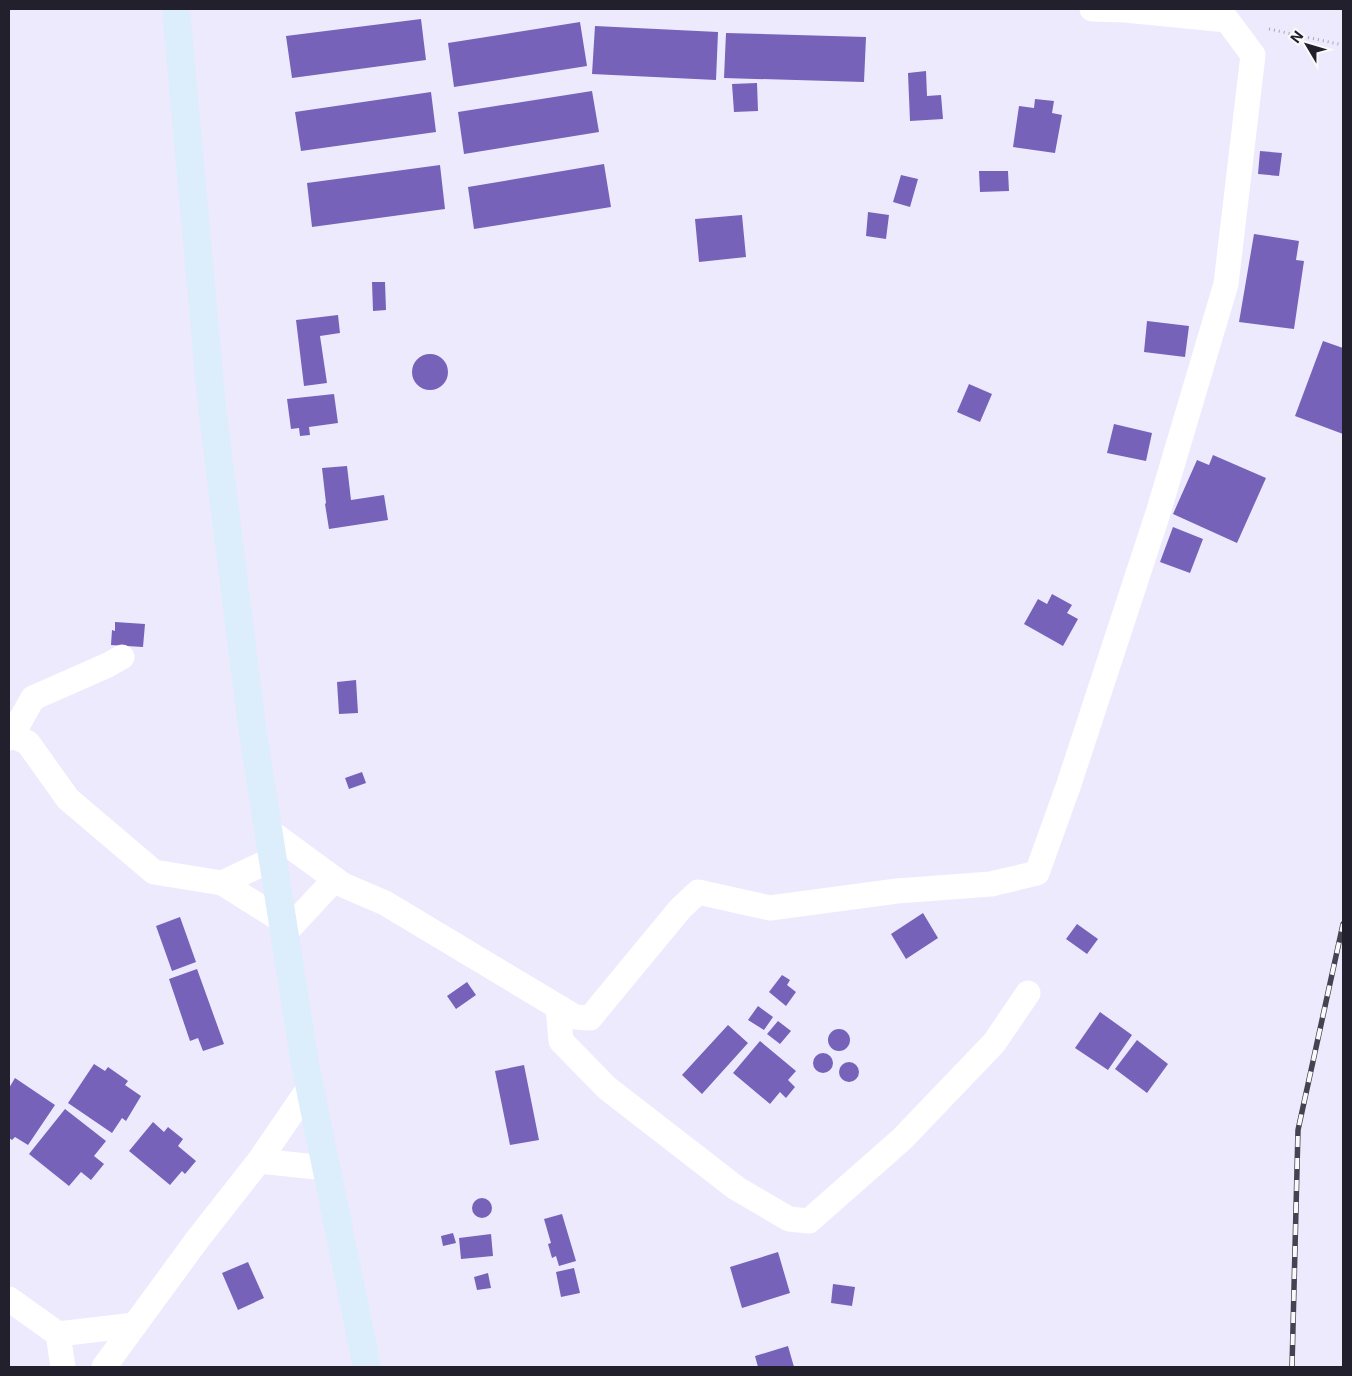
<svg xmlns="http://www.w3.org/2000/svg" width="1352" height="1376" font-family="Inter,sans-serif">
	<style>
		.building { fill: #7662b8 }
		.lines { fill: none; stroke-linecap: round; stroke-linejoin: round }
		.path { stroke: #a9a6b7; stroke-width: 3; stroke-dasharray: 1 4; stroke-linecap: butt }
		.street { stroke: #fff; stroke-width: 25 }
		.secondary { stroke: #dcedfc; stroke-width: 28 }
		.rail-casing { stroke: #454351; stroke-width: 5.5 }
		.rail { stroke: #fafafa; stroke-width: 4; stroke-dasharray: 11; stroke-linecap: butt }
	</style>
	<rect width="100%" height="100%" fill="#edeafd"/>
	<!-- building -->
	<path class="building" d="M421 19 426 60 292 78 286 36Z
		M580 22 587 66 454 87 448 43Z
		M595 26 718 32 716 80 592 74Z
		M726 33 866 37 864 82 724 78Z
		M926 71 927 96 941 95 943 119 910 121 908 73Z
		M757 83 758 111 734 112 732 84Z
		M592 91 599 132 464 154 458 112Z
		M431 92 436 132 301 151 295 112Z
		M1035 99 1054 101 1052 113 1062 115 1055 153 1013 147 1019 106 1034 108Z
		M1260 151 1282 153 1279 176 1258 174Z
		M604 164 611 207 474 229 468 187Z
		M440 165 445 209 312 227 307 183Z
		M979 171H1008L1009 191 980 192Z
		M901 175 918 179 910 207 893 202Z
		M868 212 889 215 886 239 866 236Z
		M742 215 746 257 699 262 695 219Z
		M1254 234 1299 241 1296 260 1304 261 1294 329 1239 322Z
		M372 282H385L386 310 373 311Z
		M338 315 340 333 320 336 327 383 304 386 296 320Z
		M1147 321 1189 326 1185 357 1144 352Z
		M1323 341 1343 348V434L1295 416Z
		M412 372a18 18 0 1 1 36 0a18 18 0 1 1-36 0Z
		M969 384 992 394 980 422 957 412Z
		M334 394 338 423 309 427 310 435 300 436 299 428 291 429 287 399Z
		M1114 424 1152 433 1146 461 1107 453Z
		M1213 455 1266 478 1237 543 1173 514 1197 460 1209 465Z
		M347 466 351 500 384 495 388 520 329 529 325 504 326 503 322 468Z
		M1173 527 1203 539 1190 573 1160 562Z
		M1052 594 1072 605 1067 613 1078 619 1063 646 1024 624 1038 599 1047 604Z
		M115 622 145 624 143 647 111 645 112 630 115 631Z
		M356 680 358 713 339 714 337 682Z
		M362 772 366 783 349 789 345 778Z
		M923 913 938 938 906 959 891 934Z
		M180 917 196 962 172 971 156 926Z
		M1077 924 1098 939 1087 954 1066 939Z
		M197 969 224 1044 203 1051 198 1038 190 1041 169 979Z
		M782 975 790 980 787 985 796 992 786 1006 769 992Z
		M467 982 476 995 456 1009 447 996Z
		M758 1006 773 1017 764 1030 748 1020Z
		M1100 1012 1132 1035 1108 1070 1075 1048Z
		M778 1021 791 1031 780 1044 767 1034Z
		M728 1025 748 1043 702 1094 682 1075Z
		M828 1040a11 11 0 1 1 22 0a11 11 0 1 1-22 0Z
		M1137 1040 1168 1064 1147 1093 1115 1069Z
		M760 1041 796 1071 788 1080 795 1087 786 1098 780 1092 770 1104 733 1073Z
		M813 1063a10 10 0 1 1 20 0a10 10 0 1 1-20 0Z
		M839 1072a10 10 0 1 1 20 0a10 10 0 1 1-20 0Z
		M94 1064 105 1071 108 1067 128 1081 125 1085 141 1096 126 1121 122 1118 112 1133 68 1103Z
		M524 1065 539 1140 510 1145 495 1071Z
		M15 1078 55 1105 28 1145 15 1137 12 1140 9 1138V1088Z
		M65 1109 106 1141 94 1156 104 1164 91 1180 81 1172 69 1186 29 1154Z
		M153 1122 164 1132 168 1127 183 1139 178 1146 196 1161 185 1174 182 1171 170 1185 129 1151Z
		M472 1208a10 10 0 1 1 20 0a10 10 0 1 1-20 0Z
		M562 1214 576 1261 559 1266 556 1256 552 1258 548 1244 551 1243 544 1219Z
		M453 1233 456 1243 443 1246 441 1236Z
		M491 1234 493 1256 461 1259 459 1238Z
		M778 1252 790 1293 742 1308 730 1267Z
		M248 1262 264 1298 238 1310 222 1273Z
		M574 1268 580 1293 561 1297 556 1272Z
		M488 1273 491 1288 477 1290 474 1277Z
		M833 1284 855 1287 852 1306 831 1303Z
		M788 1346 794 1367H758L755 1356Z"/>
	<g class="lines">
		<!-- path -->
		<path class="path" d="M1269 29 1343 45"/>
		<!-- street -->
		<path class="street" d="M12 735 33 698 108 665 122 657
			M9 738 12 735 28 743 68 799 154 872 222 883
			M268 830 343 885 385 903 575 1017 590 1018 680 909 698 892 770 908 897 891 991 884 1037 873 1069 784 1158 513 1226 284 1253 55 1227 20 1125 10 1092 9
			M273 859 222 883 283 921
			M284 934 335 879
			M558 1007 561 1041 607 1088 736 1188 789 1219 809 1221 902 1139 994 1043 1028 993
			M309 1088 259 1161 326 1168
			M9 1299 58 1334
			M63 1367 58 1334 135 1325
			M104 1367 197 1240 259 1161"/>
		<!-- secondary -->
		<path class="secondary" d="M176 9 212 407 252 727 305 1064 367 1367"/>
		<!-- rail casing -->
		<g class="rail-casing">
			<path id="rail" d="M1292 1367 1298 1130 1343 924"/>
		</g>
		<!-- rail -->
		<use href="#rail" class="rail"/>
	</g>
	<!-- border -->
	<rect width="1352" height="1376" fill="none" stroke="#22202c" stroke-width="20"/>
	<!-- north arrow -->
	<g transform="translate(1307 45) rotate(308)" stroke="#fafafa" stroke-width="4" paint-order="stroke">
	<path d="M0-4L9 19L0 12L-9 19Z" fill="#22202c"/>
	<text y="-8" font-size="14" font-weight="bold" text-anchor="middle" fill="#22202c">N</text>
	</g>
</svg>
